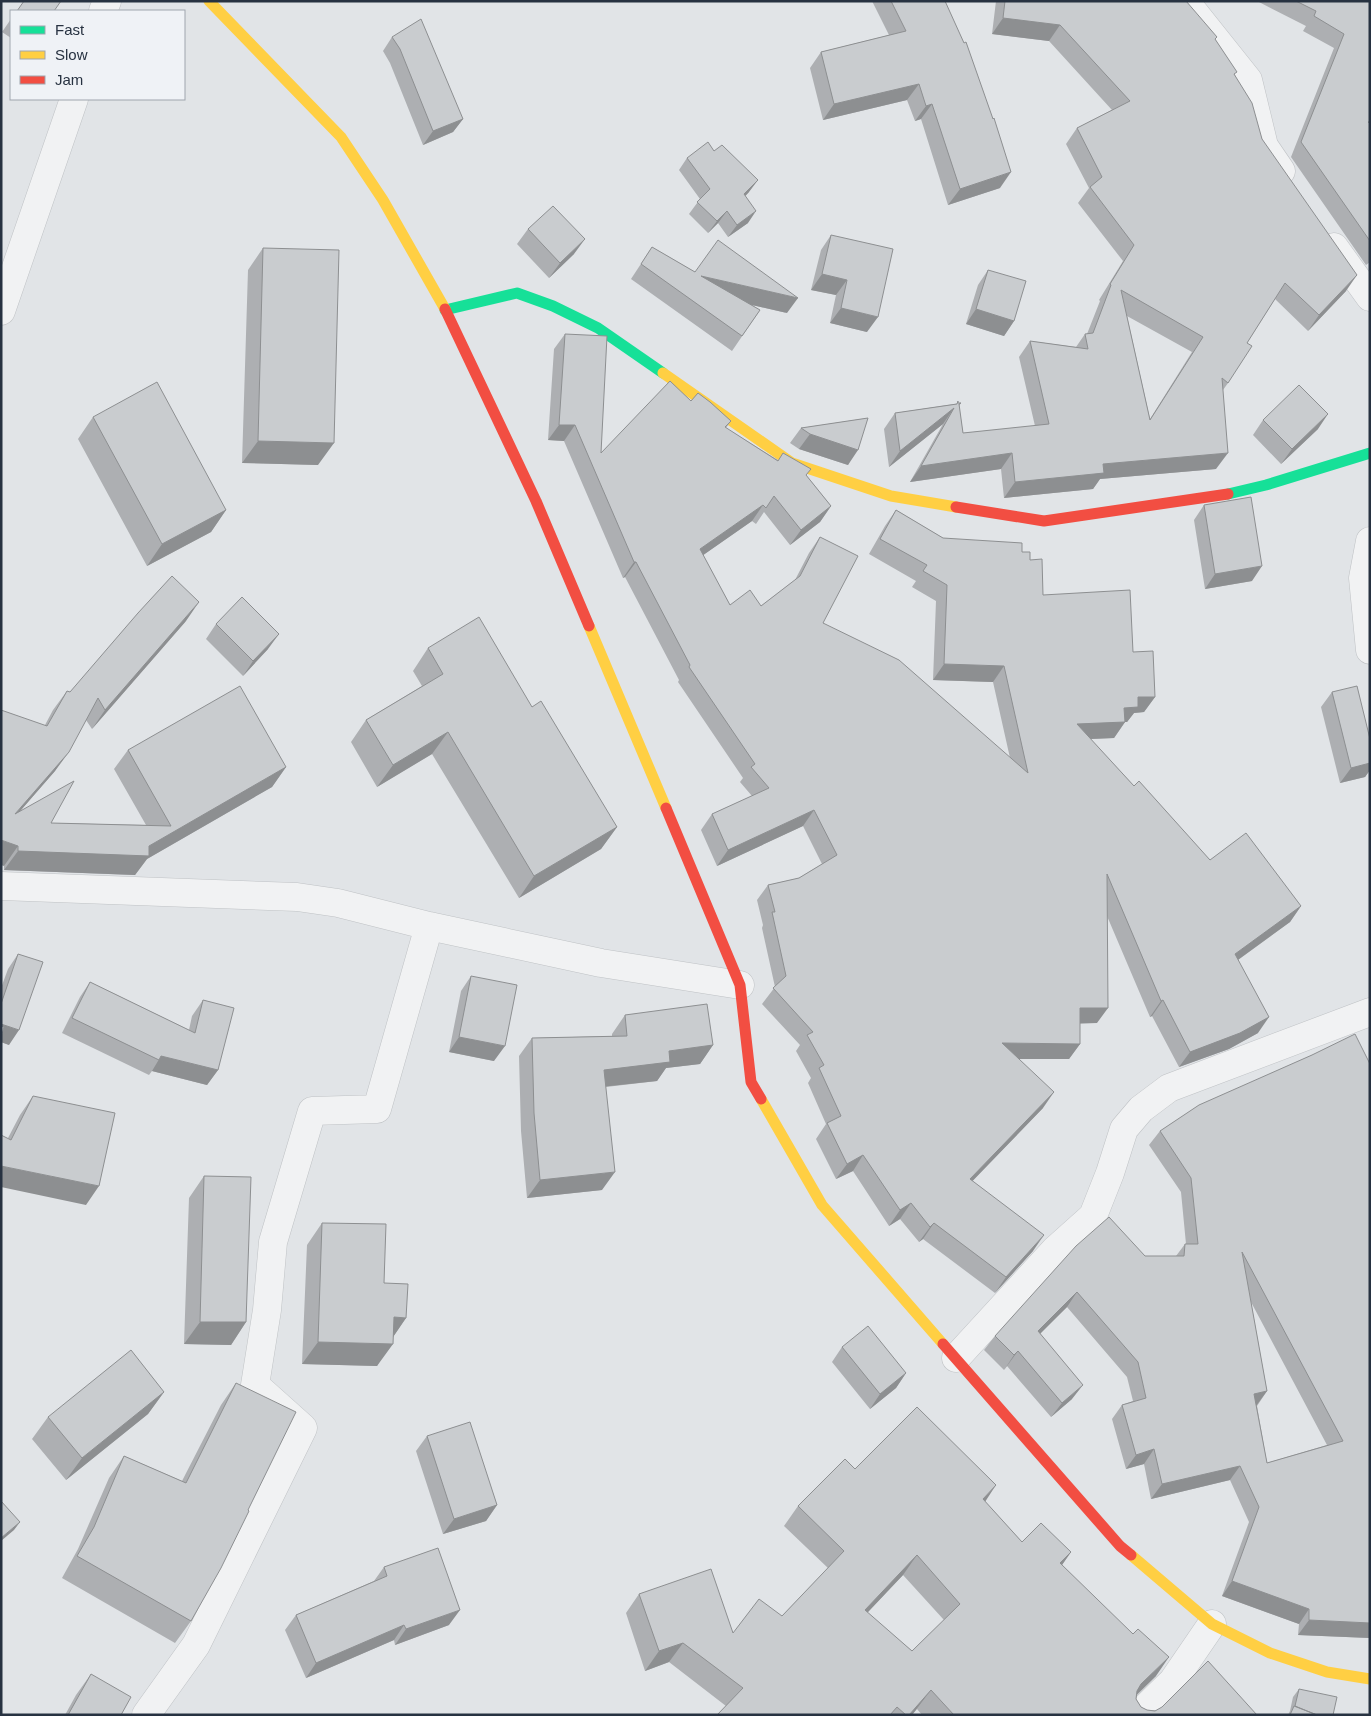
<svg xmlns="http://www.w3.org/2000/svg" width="1371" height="1716" font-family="Helvetica,sans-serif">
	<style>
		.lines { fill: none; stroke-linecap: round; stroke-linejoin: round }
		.street-casing { stroke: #bfc2c5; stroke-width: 29 }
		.street { stroke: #f1f2f3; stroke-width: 28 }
		.fast { stroke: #16e098; stroke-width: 11 }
		.slow { stroke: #ffcf43; stroke-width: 11 }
		.jam { stroke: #f24e42; stroke-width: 11 }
		.wall { fill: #adafb2; fill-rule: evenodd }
		.shaded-wall { fill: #8d8f91 }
		.building { fill: #c9cccf; stroke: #8d8f91; fill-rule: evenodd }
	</style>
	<rect width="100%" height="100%" fill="#e1e4e7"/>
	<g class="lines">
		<!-- street casing -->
		<g class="street-casing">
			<path id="street" d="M1185 1 1248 80 1264 146 1281 171
				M103 11 107 1
				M1334 247 1370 297
				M1 311 74 99
				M1370 541 1363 578 1370 650
				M1 886 297 897 338 903 429 926 601 963 740 985
				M956 1358 1055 1250 1093 1216 1110 1173 1124 1129 1141 1109 1169 1088 1370 1012
				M146 1715 196 1645 303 1428 255 1385 267 1310 273 1242 312 1111 377 1109 429 926
				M1138 1715 1173 1681 1212 1624"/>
		</g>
		<!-- street -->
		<use href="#street" class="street"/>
		<!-- fast -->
		<path class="fast" d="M445 310 517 293 553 306 598 328 663 373
			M1228 494 1266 485 1370 453"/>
		<!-- slow -->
		<path class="slow" d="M209 1 341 137 383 200 445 309
			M663 373 792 463 891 496 956 507
			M589 626 666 808
			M761 1099 822 1205 943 1344
			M1131 1555 1212 1624 1270 1653 1327 1672 1370 1679"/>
		<!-- jam -->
		<path class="jam" d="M445 309 536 501 589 626
			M956 507 1044 521 1228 494
			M666 808 740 985 751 1082 761 1099
			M943 1344 1120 1546 1131 1555"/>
	</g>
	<!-- wall -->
	<path class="wall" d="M872 1H945L1000 188 948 205 921 119 915 121 907 100 823 120 810 68 821 52 889 35Z
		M996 1H1186L1215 39 1235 75 1262 139 1346 291 1308 331 1275 299 1247 343 1228 383 1223 390 1216 469 1100 479 1093 489 1004 498 1001 469 910 482 943 424 889 467 884 429 895 413 961 403 959 406 963 433 1035 426 1019 357 1030 341 1076 347 1085 334H1087L1100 301 1099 300 1123 261 1078 203 1089 188 1066 144 1077 128 1112 110 1049 41 992 34ZM1127 316 1192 352 1150 419Z
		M1257 1H1370V262L1366 265 1291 157 1334 48 1303 31 1306 26Z
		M11 19V38L2 32Z
		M392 37 463 119 453 132 423 145 390 63 383 51Z
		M714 151 749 192 745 196 748 223 728 237 718 223 708 233 689 214 700 199 679 170 687 158Z
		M528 229 574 254 549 278 517 244Z
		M831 235 867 332 830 323 836 295 811 290 821 250Z
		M652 247 695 272 787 313 752 305 760 310 732 351 631 279Z
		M263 248 318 465 242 463 248 270Z
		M988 270 1014 321 1004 336 966 324 978 285Z
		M565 334 601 453 691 401 731 421 726 428 778 460 806 475 831 506 820 522 790 545 764 512 756 524 752 521 703 555 730 605 761 606 795 580 809 553 820 537 823 623 1010 758 993 682 933 680 936 601 912 587 916 581 869 554 885 526 896 510 943 538 1022 552 1030 560 1043 595 1133 652 1155 697 1144 712 1134 713 1127 722H1125L1114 738 1090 739 1134 786 1210 860 1301 906 1290 922 1238 960 1258 1033 1229 1049 1179 1067 1152 1016 1150 1017 1107 916 1097 1023H1080V1044L1069 1059H1019L1043 1108 972 1181 1033 1251 995 1293 923 1239 919 1242 900 1219 889 1226 853 1171 836 1179 816 1139 826 1124 808 1083 811 1078 796 1051 800 1045 762 1004 775 987 762 928 763 925 757 900 768 885 799 878 822 864 803 826 717 866 701 830 712 814 752 796 740 782 743 778 678 682 679 680 625 577 623 578 564 441 548 440 554 349Z
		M93 417 226 510 211 532 147 566 78 439Z
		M868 418 848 465 799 449 790 443 801 428Z
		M1263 420 1318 429 1281 464 1253 435Z
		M1204 505 1252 581 1205 589 1194 520Z
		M186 621 92 729 86 720 55 771 21 810 51 823 146 825 114 769 128 750 286 767 272 787 147 859 135 875 4 870V866L45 725 53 710 67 691 70 692Z
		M216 624 268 649 243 676 206 639Z
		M428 648 532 707 617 827 601 849 519 898 432 754 377 787 351 742 366 720 422 686 413 671Z
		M1332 692 1370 739V770L1365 777 1340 783 1321 707Z
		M18 954 9 1045 1 1042V988L8 969Z
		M471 976 494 1061 449 1052 461 991Z
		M90 982 189 1030 192 1016 203 1000 218 1070 207 1085 152 1071 149 1075 62 1033 80 997Z
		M625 1015 713 1045 700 1064 666 1068 657 1081 606 1087 602 1190 527 1198 521 1131 519 1056 532 1038 612 1036V1034Z
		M1312 1055 1370 1638 1298 1635 1299 1624 1222 1596 1249 1522 1230 1480 1151 1499 1144 1464 1126 1469 1112 1419 1122 1405 1133 1401 1127 1377 1067 1307 1040 1333 1072 1399 1051 1417 1007 1366 1004 1370 984 1350 995 1336 1145 1256H1176L1185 1244H1186L1181 1192 1149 1145 1160 1131ZM1251 1302 1327 1445 1267 1463 1257 1406 1267 1391Z
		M33 1096 86 1205 8 1138 20 1115Z
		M204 1176 246 1322 231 1345 184 1344 189 1198Z
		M322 1223 384 1283 406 1318 393 1337 377 1366 302 1364 307 1245Z
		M842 1347 906 1373 896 1388 870 1409 832 1362Z
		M236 1383 191 1621 175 1643 62 1578 78 1549 109 1478 124 1456 182 1481 221 1405Z
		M164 1392 148 1414 66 1480 32 1439 48 1417Z
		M427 1436 497 1505 486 1521 443 1534 416 1451Z
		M855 1469 985 1502 1022 1542 1071 1552 1062 1565 1156 1676 1137 1695 1136 1699 1141 1707 1147 1710 1257 1715H922L917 1709 912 1715H717L726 1706 669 1662 645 1671 626 1613 639 1594 733 1633 782 1616 828 1568 784 1526 798 1506ZM903 1575 944 1620 912 1651 867 1613Z
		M384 1567 449 1625 395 1645 394 1640 306 1678 285 1630 296 1615 374 1581Z
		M91 1674 121 1715H65L76 1695Z
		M1299 1689 1333 1715H1288L1290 1711 1293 1697Z"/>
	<!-- shaded-wall -->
	<path class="shaded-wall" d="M1003 18 1060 25 1049 41 992 34Z
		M919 84 907 100 823 120 834 104Z
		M932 104 921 119 915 121 926 106Z
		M463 119 453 132 423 145 433 131Z
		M1011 172 1000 188 948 205 960 189Z
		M758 180 749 192 736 206 744 194Z
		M727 211 718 223 708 233 717 221Z
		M756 211 748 223 728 237 737 225Z
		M585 239 574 254 549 278 560 263Z
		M822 274 847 280 836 295 811 290Z
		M1357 275 1346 291 1308 331 1319 315Z
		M701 276 798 298 787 313 690 291Z
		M841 308 878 317 867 332 830 323Z
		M976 309 1014 321 1004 336 966 324Z
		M954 408 943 424 889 467 900 451Z
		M1328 414 1318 429 1281 464 1292 449Z
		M559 425H575L564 441 548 440Z
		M810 434 858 450 848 465 799 449Z
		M258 441 334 443 318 465 242 463Z
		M1012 453 1001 469 910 482 921 466Z
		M1228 453 1216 469 1100 479 1093 489 1004 498 1015 482 1103 464Z
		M763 505 752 521 689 565 700 549Z
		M831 506 820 522 790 545 801 530Z
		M226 510 211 532 147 566 162 544Z
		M634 562H636L625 577 623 578Z
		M1262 566 1252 581 1205 589 1215 574Z
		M199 602 186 621 92 729 105 710Z
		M279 634 268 649 243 676 253 661Z
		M944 664 1004 666 993 682 933 680Z
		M1138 697H1155L1144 712 1134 713 1127 722H1125L1114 738 1066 740 1077 724 1124 708Z
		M448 732 432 754 377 787 393 765Z
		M69 752 55 771 1 833 15 814Z
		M1370 763V770L1365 777 1340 783 1351 768Z
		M286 767 272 787 147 859 135 875 4 870 18 851 149 846Z
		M814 810 803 826 717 866 728 850Z
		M617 827 601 849 519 898 534 876Z
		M1 840 18 846 4 866 1 865Z
		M1301 906 1290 922 1224 970 1235 954Z
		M1163 1000 1152 1016 1150 1017 1161 1001Z
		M1080 1008H1108L1097 1023 1069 1024Z
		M1269 1017 1258 1033 1229 1049 1179 1067 1190 1052Z
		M1 1024 19 1030 9 1045 1 1042Z
		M459 1037 505 1046 494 1061 449 1052Z
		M1002 1043 1080 1044 1069 1059H991Z
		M713 1045 700 1064 666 1068 657 1081 591 1088 604 1070 669 1051Z
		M161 1056 218 1070 207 1085 152 1071Z
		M1054 1092 1043 1108 959 1195 970 1179Z
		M863 1155 853 1171 836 1179 847 1164Z
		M1 1166 99 1186 86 1205 1 1187Z
		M615 1172 602 1190 527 1198 540 1180Z
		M911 1203 900 1219 889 1226 900 1210Z
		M934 1223 923 1239 919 1242 930 1227Z
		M1044 1235 1033 1251 995 1293 1006 1277Z
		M1077 1292 1067 1307 1028 1346 1038 1331Z
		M394 1317 406 1318 391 1340Z
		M200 1322H246L231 1345 184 1344Z
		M318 1342 393 1344 377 1366 302 1364Z
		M1018 1351 1007 1366 1004 1370 1014 1355Z
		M906 1373 896 1388 870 1409 880 1394Z
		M1083 1385 1072 1399 1051 1417 1062 1403Z
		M1267 1391 1256 1406 1254 1394Z
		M164 1392 148 1414 66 1480 82 1458Z
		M1154 1449 1144 1464 1126 1469 1136 1455Z
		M1240 1466 1230 1480 1151 1499 1162 1484Z
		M996 1485 983 1505V1499Z
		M497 1505 486 1521 443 1534 454 1519Z
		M20 1522 14 1530 1 1541V1538Z
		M1071 1552 1057 1572 1060 1563Z
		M917 1555 903 1575 851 1630 865 1610Z
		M1232 1581 1309 1609 1299 1624 1222 1596Z
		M460 1610 449 1625 395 1645 406 1629Z
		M1309 1620 1370 1623V1638L1298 1635Z
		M404 1625 394 1640 306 1678 316 1663Z
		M683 1643 669 1662 645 1671 659 1651Z
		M1169 1657 1156 1676 1127 1704 1141 1684Z
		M931 1690 912 1715H909Z"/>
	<!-- building -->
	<path class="building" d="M24 1H61L54 11H17Z
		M891 1H945L964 43 966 42 993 119 994 118 1011 172 960 189 932 104 926 106 919 84 834 104 821 52 906 31Z
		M1005 1H1186L1217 37 1215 39 1237 72 1234 74 1252 103 1262 139 1357 275 1319 315 1285 283 1247 343 1252 346 1228 383 1222 378 1228 453 1103 464 1104 473 1015 482 1012 453 921 466 954 408 900 451 895 413 957 404 958 401V403H961L959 404 963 433 1049 424 1030 341 1088 349 1085 334 1093 333 1111 285 1110 284 1134 245 1090 187 1102 177 1077 128 1130 101 1060 25 1003 18ZM1121 290 1203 337 1150 420Z
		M1296 1H1370V122H1368L1370 123V241L1301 142 1344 34 1314 16 1316 11Z
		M421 19 463 119 433 131 400 49 392 37Z
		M708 142 714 151 722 145 758 180 744 194 756 211 737 225 727 211 717 221 697 202 710 189 687 158Z
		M553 206 585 239 560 263 528 229Z
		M831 235 893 249 878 317 841 308 847 280 822 274Z
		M718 240 798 298 701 276 760 310 742 336 641 264 652 247 695 272Z
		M263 248 339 250 334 443 258 441Z
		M988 270 1026 281 1014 321 976 309Z
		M565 334 607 336 601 453 670 381 691 401 698 393 710 402 731 421 725 427 778 461 783 453 811 469 806 475 831 506 801 530 774 496 766 508 763 505 700 549 730 605 750 590 761 606 800 576 820 537 858 556 823 623 899 660 1028 773 1004 666 944 664 947 585 923 571 927 565 880 539 896 510 943 538 1022 543V552H1030V560L1042 559 1043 595 1130 590 1133 652 1153 651 1155 697H1138V707L1124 708 1125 722 1077 724 1134 786 1139 781 1210 860 1246 833 1301 906 1235 954 1269 1017 1240 1033 1190 1052 1163 1000 1161 1001 1107 874 1108 1008H1080V1044L1002 1043 1054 1092 970 1179 1044 1235 1006 1277 934 1223 930 1227 911 1203 900 1210 863 1155 847 1164 827 1123 841 1116 819 1068 824 1065 807 1035 813 1032 773 988 786 976 772 912H775L768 885 799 878 837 855 814 810 728 850 712 814 769 788 751 767 755 764 689 667 690 665 636 562H634L575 425H559Z
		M157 382 226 510 162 544 93 417Z
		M1299 385 1328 414 1292 449 1263 420Z
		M868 418 858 450 810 434 801 428Z
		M1251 497 1262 566 1215 574 1204 505Z
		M172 576 199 602 105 710 98 698 69 752 15 814 74 781 51 823 171 826 128 750 240 686 286 767 149 846V856L18 851V846L1 840V710L47 726 67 691 70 692 138 613Z
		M242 597 279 634 253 661 216 624Z
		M479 617 532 707 541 701 617 827 534 876 448 732 393 765 366 720 443 674 428 648Z
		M1357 686 1370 739V763L1351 768 1332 692Z
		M18 954 43 962 19 1030 1 1024V1004Z
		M471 976 517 985 505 1046 459 1037Z
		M90 982 195 1033 203 1000 234 1008 218 1070 161 1056 159 1060 72 1018Z
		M707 1004 713 1045 669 1051 670 1062 604 1070 615 1172 540 1180 534 1113 532 1038 627 1036 625 1015Z
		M1 1026 4 1027 1 1038Z
		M1355 1034 1370 1064V1623L1309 1620V1609L1232 1581 1259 1507 1240 1466 1162 1484 1154 1449 1136 1455 1122 1405 1146 1398 1138 1362 1077 1292 1038 1331 1083 1385 1062 1403 1018 1351 1014 1355 995 1336 1076 1246 1109 1217 1145 1256H1184L1185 1244H1198L1191 1178 1160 1131 1199 1105 1312 1055ZM1242 1252 1343 1441 1267 1463 1254 1394 1267 1391Z
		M33 1096 115 1113 99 1186 1 1166V1135L11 1140Z
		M204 1176 251 1177 246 1322H200Z
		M322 1223 386 1224 384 1283 408 1284 406 1318 394 1317 393 1344 318 1342Z
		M868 1326 906 1373 880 1394 842 1347Z
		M131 1350 164 1392 82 1458 48 1417Z
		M236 1383 296 1412 248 1510 249 1511 221 1568 191 1621 77 1556 94 1527 124 1456 186 1483Z
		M917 1407 996 1485 983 1499 1022 1542 1041 1523 1071 1552 1060 1563 1133 1634 1138 1629 1169 1657 1141 1684 1137 1691 1136 1699 1141 1707 1147 1710 1155 1711 1162 1707 1208 1661 1257 1715H954L931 1690 909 1715H906L897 1707 890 1715H717L743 1688 683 1643 659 1651 639 1594 711 1569 733 1633 759 1599 782 1616 844 1551 798 1506 845 1459 855 1469ZM917 1555 960 1604 912 1651 865 1610Z
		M470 1422 497 1505 454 1519 427 1436Z
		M1 1501 20 1522 1 1538Z
		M438 1548 460 1610 406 1629 404 1625 316 1663 296 1615 387 1576 384 1567Z
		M91 1674 131 1697 121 1715H68Z
		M1299 1689 1337 1697 1333 1715H1317L1295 1706Z
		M1294 1706 1317 1715H1290Z"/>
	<!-- border -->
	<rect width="1371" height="1716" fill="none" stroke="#273241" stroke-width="5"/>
	<!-- legend -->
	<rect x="10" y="10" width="175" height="90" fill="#eff2f6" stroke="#9fa5ae"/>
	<rect x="20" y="26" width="25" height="8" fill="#16e098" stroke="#9fa5ae"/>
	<text x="55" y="35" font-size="15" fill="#273241">Fast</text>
	<rect x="20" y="51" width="25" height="8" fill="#ffcf43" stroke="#9fa5ae"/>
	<text x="55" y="60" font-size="15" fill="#273241">Slow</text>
	<rect x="20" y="76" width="25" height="8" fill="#f24e42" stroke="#9fa5ae"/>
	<text x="55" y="85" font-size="15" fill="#273241">Jam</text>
</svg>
